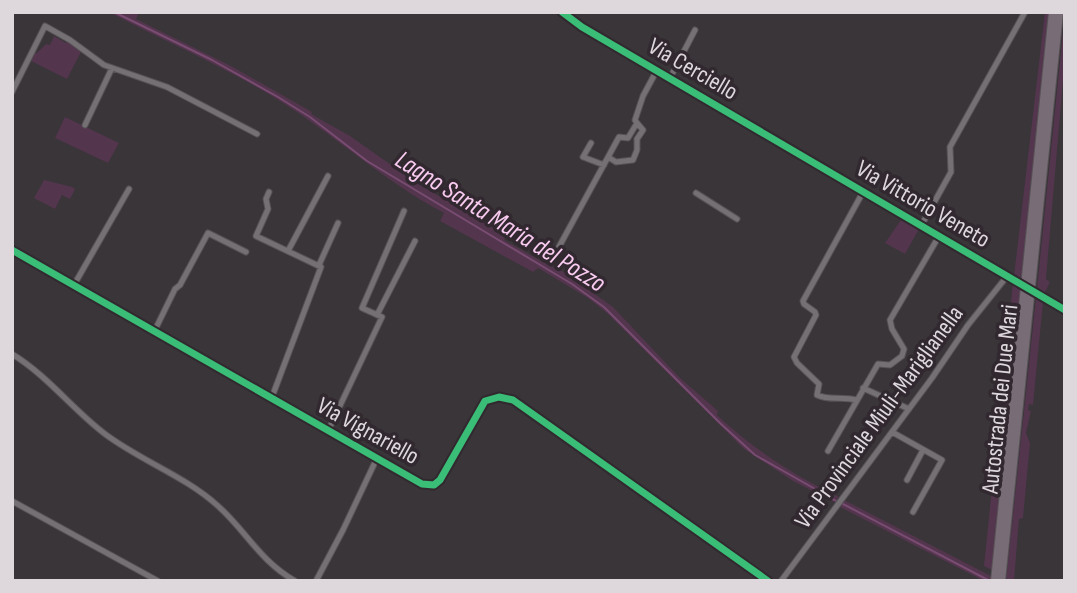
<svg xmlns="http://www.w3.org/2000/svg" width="1077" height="593" font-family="'Sofia Sans Condensed',sans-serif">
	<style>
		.green { fill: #53354e }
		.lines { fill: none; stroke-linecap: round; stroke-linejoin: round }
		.stream { stroke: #794c71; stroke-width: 2 }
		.minor-casing { stroke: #565255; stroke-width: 7 }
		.highway-casing { stroke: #565255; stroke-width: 10 }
		.minor { stroke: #747073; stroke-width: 5 }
		.highway { stroke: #786c76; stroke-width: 8 }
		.cycleway-casing { stroke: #31292f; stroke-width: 11 }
		.cycleway { stroke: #3abd76; stroke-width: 7 }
		.labels { text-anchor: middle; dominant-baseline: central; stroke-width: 7; stroke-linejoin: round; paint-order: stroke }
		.street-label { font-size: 24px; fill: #ded8dd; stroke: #31292f }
		.water-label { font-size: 26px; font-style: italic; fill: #f9cbf1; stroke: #31292f }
	</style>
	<rect width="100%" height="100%" fill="#393538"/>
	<!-- green -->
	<path class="green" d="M109 12H139L136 19 231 66 312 112 311 114 350 136 421 186 507 234 504 240 552 267 555 266 613 307 679 377 718 411 717 415C753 449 795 476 839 497L834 502 793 481 744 449 607 313 588 298 538 268 533 272 440 221 444 213C385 182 336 136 280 101 226 67 166 42 109 12Z
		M1045 12H1049L1022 280 1014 276Z
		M1065 12V57L1046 279 1050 282 1044 294 1037 289Z
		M54 36 66 43 68 41 82 50 67 79 29 60 33 52 37 53 46 44 50 45Z
		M65 117 119 143 108 163 55 138Z
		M44 180 72 187 75 189 70 199 62 195 55 209 34 198Z
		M901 220 919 229 905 254 885 243Z
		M1013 283 1021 287 992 570 984 566Z
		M1036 298 1043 302 1033 405 1029 404 1028 410 1031 411 1026 433 1030 443 1023 518 1019 519 1014 581H1006Z
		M844 500 991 576 990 581H984L840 507Z"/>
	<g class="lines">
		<!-- stream -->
		<path class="stream" d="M114 12 212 60 278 97 310 117 367 161 572 284 604 307 720 423 755 455 838 502
			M843 504 990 581"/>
		<!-- minor casing -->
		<g class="minor-casing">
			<path id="minor" d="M562 12 582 27 736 115 805 159 1020 283
				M670 78 695 30
				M12 92 45 26 70 40 104 65 167 87 257 134
				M637 123 643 130 637 139
				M85 125 112 68
				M591 143 583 157 604 165
				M608 157 616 162 633 160 637 150V140
				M269 192 266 199 268 209 256 236 321 267 272 397
				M696 193 737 219
				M921 226 951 172 950 147 1025 12
				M12 250 422 484 434 485 440 480 485 401 499 397 513 400 768 581
				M288 251 328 176
				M554 256 619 137 628 138 637 123 635 120 643 96 657 70
				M319 265 338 223
				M74 285 129 189
				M1035 292 1065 310
				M377 315 415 241
				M154 332 175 289 180 285 208 233 246 252
				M12 354C48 376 72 409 105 434 141 461 185 476 218 506 247 532 259 560 295 581
				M863 388 909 409
				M856 400C843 396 829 401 817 395L819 384 797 363 794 357 816 315 815 312 804 304 803 301 863 192
				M328 431 382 317 362 308 404 211
				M892 432 942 460 913 512
				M828 451 878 364 890 365 902 356 904 349 892 329 890 320 939 236
				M907 480 923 450
				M12 501 158 581
				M316 581 343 530 377 458
				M781 581 932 378 968 325 1008 275"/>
		</g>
		<!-- highway casing -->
		<g class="highway-casing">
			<path id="highway" d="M995 581 1053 12
				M1001 581 1059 12"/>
		</g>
		<!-- minor -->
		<use href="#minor" class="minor"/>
		<!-- highway -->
		<use href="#highway" class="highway"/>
		<!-- cycleway casing -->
		<g class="cycleway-casing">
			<path id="cycleway" d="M562 12 582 27 1065 310
				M12 250 422 484 434 485 440 480 485 401 499 397 513 400 768 581"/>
		</g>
		<!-- cycleway -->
		<use href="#cycleway" class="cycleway"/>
	</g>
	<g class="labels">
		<!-- street labels -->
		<g class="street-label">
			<text transform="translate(693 69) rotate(30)">Via Cerciello</text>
			<text transform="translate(923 204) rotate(30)">Via Vittorio Veneto</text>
			<text transform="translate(1000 399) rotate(-84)">Autostrada dei Due Mari</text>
			<text transform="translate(879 417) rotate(-54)">Via Provinciale Miuli-Mariglianella</text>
			<text transform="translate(368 431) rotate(29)">Via Vignariello</text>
		</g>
		<!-- water labels -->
		<g class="water-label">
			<text transform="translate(500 222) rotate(32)">Lagno Santa Maria del Pozzo</text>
		</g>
	</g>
	<!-- border -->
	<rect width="1077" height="593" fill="none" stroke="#ded8dd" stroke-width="28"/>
</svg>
